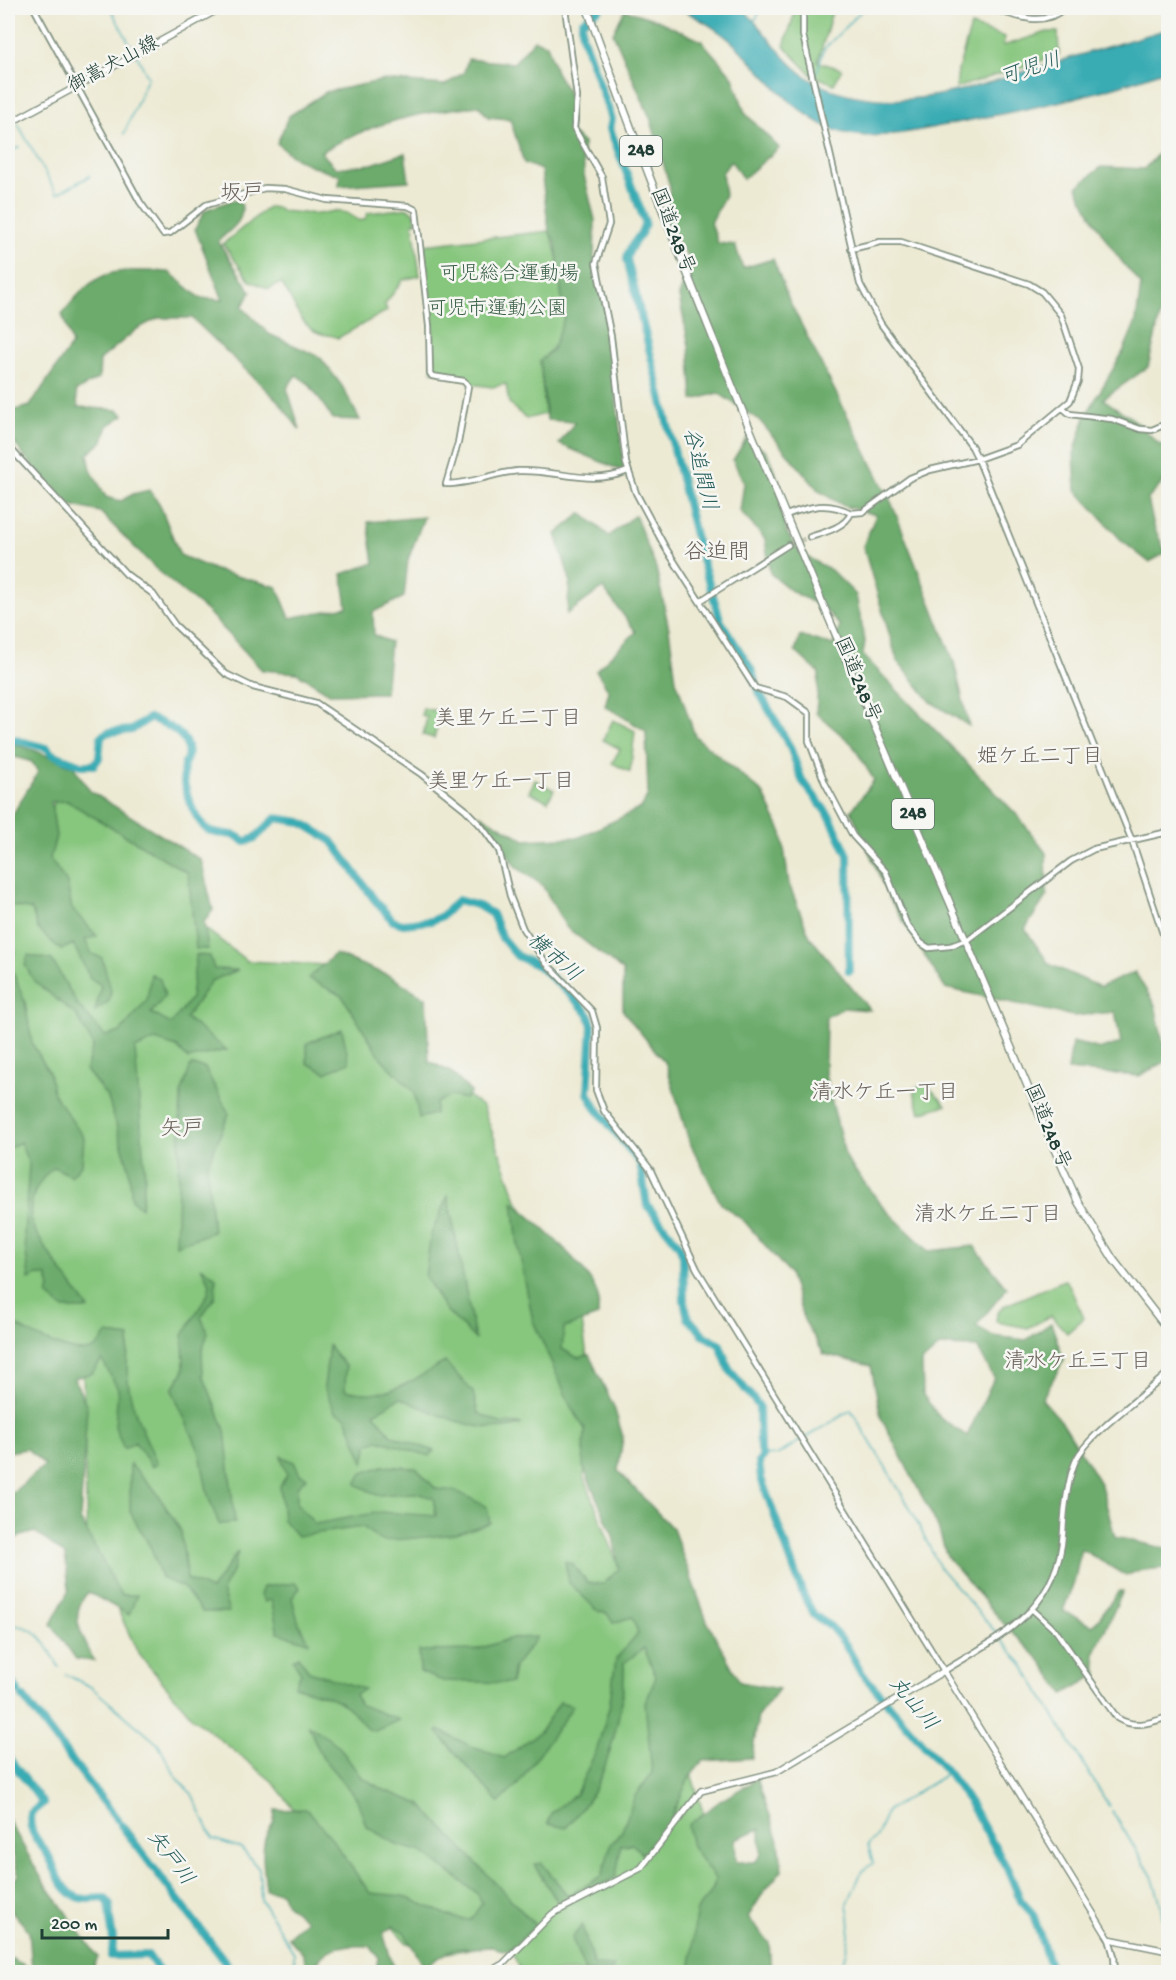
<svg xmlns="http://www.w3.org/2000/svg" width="1176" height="1980" font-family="'Gochi Hand','Klee One',sans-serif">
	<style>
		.green { fill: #86c67d; stroke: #528258; stroke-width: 1.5 }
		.forest { fill: #6cab6c; stroke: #467450; stroke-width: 1.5; fill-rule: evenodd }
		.water { fill: #39abb3; stroke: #2c7474; stroke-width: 1.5 }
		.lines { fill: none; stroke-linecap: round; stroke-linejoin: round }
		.stream { stroke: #39abb3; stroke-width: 1.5 }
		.river { stroke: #39abb3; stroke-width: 8 }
		.tertiary-tunnel { stroke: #c4c7b4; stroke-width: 4.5; stroke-dasharray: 4.5 2; stroke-linecap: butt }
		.tertiary-casing { stroke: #869484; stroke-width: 8 }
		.secondary-casing { stroke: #869484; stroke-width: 8 }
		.trunk-casing { stroke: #869484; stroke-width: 9 }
		.tertiary { stroke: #fff; stroke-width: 4.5 }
		.secondary { stroke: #fff; stroke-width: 5 }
		.trunk { stroke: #fff; stroke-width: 6 }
		.labels { text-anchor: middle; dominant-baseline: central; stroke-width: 5; stroke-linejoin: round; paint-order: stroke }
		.shield { fill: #f6f6f2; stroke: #60746d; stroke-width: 1.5 }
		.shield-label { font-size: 18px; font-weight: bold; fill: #1f3d34 }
		.street-label { font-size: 20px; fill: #1f3d34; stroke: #f6f6f2 }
		.park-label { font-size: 20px; fill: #395f46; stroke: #f6f6f2 }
		.water-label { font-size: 21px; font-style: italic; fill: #275e5a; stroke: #f6f6f2 }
		.neighbourhood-label { font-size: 21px; fill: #696159; stroke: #f6f6f2 }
		.quarter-label { font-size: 22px; fill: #696159; stroke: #f6f6f2 }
	</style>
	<rect width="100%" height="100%" fill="#f6f6f2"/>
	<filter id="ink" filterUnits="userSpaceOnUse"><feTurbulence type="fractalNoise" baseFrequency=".0167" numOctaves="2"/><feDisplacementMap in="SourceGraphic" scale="12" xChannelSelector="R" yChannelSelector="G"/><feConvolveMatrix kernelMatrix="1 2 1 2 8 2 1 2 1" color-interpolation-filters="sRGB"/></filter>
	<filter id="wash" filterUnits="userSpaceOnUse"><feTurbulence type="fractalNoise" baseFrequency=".008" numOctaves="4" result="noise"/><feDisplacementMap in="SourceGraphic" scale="24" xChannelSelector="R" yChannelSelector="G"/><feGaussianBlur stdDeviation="1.35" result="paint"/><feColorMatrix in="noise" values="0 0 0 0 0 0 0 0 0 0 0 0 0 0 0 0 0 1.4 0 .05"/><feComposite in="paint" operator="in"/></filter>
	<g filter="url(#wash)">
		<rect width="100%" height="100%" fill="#edead4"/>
		<!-- green -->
		<path class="green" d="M803 8H833L818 62 842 69 834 84 812 75 784 46 795 12 802 14Z
			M971 26 1005 37 1003 46 1047 32H1058L1059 55 956 88 958 70Z
			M268 207 278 208 281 211 317 214 335 211 347 213 360 221 365 219 368 213 408 208 415 214 416 222 413 223 420 276 403 280 385 304 387 311 338 338C331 334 326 336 319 333 299 326 293 299 281 283L269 289 250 281 223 244Z
			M549 231C557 247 566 299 564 317 562 335 552 350 540 361L545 414 526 419 509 403 506 384 492 387 471 384 469 379 432 371 433 328 424 245Z
			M423 708 441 712 434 738 423 735 427 717 421 715Z
			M613 720 635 731 630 772 612 763 620 749 603 740Z
			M535 780 554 790 548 801 529 792Z
			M63 793 192 871 197 922 247 961 326 965 395 1043 483 1107 518 1203 575 1273 596 1419 584 1476 662 1679 719 1864 730 1972H522L506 1942 448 1953 407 1943 349 1880 272 1781 193 1718 138 1653 87 1543 83 1368 8 1341V858Z
			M926 1084 946 1105 920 1113 913 1089Z
			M1064 1280 1067 1281 1084 1318 1067 1333 1051 1316 1028 1328 996 1322 997 1313 1004 1306Z"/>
		<!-- forest -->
		<path class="forest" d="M625 10 657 20 702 41 733 77 745 113 779 148 743 179 731 161 722 173 725 195 711 223 718 243 735 245 743 268 773 259 789 300 892 504 954 662 969 726 931 702 897 660 863 546 876 515 844 506 819 491 760 421 718 393 693 400 689 346 679 296 691 262 665 221 670 187 651 120 613 33Z
			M534 40 547 44 556 72 571 97V132L583 143 584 175 595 220 594 260 606 313 625 472 559 444 575 422 547 420 540 361 553 349 564 318 556 244 549 231 541 170 524 163 510 119 488 117 479 106C422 111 370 123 321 152L336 168 372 164 405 153 409 181 339 186 340 175C315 168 296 162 277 143L289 116 326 92 385 80 445 85 464 72 468 59 514 63Z
			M1168 143V215L1158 225 1168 246V300L1163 303 1148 367 1103 399 1136 421 1160 445 1168 444V477L1148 499 1154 527 1166 553 1149 562 1122 541 1076 490 1074 454 1085 417 1123 352 1136 321 1141 284C1113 254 1094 224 1077 187L1101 167 1144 169Z
			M233 200 241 203C246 221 230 230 218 241L251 292 242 307 269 334 320 357 342 386 360 420 333 419 309 384 296 375 287 388 300 430 278 401 192 318H158L137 329 100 360 99 378 76 391 78 407 118 410 124 415 108 426 103 441 88 454 91 470 106 497 121 501 133 494 149 490 159 503 180 555 215 570 277 587 290 618 347 607 342 574 374 563 368 522 424 517 408 560 404 597 373 612 374 635 390 642 385 693 331 694 297 673 262 670 208 612 159 572 100 512 70 505 24 456 9 435 8 412 30 406 72 344 62 314C99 267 111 269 169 272L200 298 223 300 195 229 205 210Z
			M746 439 767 452 781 487 786 532 800 553 831 570 856 595 865 641 863 655 1018 816 1046 853 1047 895 1025 929 1049 964 1100 987 1135 972 1155 1005 1167 1061 1139 1076 1068 1070 1072 1042 1101 1049 1121 1043 1115 1012 1073 1016 945 988 890 900 851 811 874 780 852 744 816 713 819 673 795 651 800 636 833 645 840 626 824 608 793 592 770 573 765 539 740 511 744 483 733 460Z
			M582 513 609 536 635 515 656 568 669 629 676 680 695 736 763 793 782 833 789 884 810 937 870 1010 843 1008 826 1017 825 1074 846 1159 885 1209 929 1251 974 1246 1007 1288 976 1326 993 1336 1026 1340 1051 1323 1064 1360 1042 1399 1063 1423 1101 1485 1115 1537 1168 1549V1572L1162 1568 1137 1571 1126 1576 1081 1549 1075 1579 1063 1611 1093 1626 1119 1591H1123L1094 1654 1098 1674 1064 1694 1040 1660 1005 1625 947 1557 938 1527 881 1418 871 1366 824 1354 804 1320 789 1273 745 1222 721 1204 689 1141 666 1064 623 1011V971L566 927 542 885 516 867 479 814 525 840 580 837 641 808 648 795 646 731 605 706 609 691 596 670 636 632 603 588 567 614 570 580 556 534ZM940 1346 977 1347 994 1378 967 1436 941 1419 923 1395 922 1362Z
			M8 742 36 751 74 767 90 791 201 860 213 910 204 922 208 949H196L188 873 67 801 51 802 56 836 50 859 67 883 72 909 97 936 85 940 92 954 102 958 111 990 109 1001 95 1011 101 985 90 978 73 944 61 950 38 929 32 910 8 905V816L13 814 38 772 32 762 8 755Z
			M8 944 15 949 11 967 25 1002 32 1043 49 1072 53 1093 84 1138 82 1164 71 1176 54 1167C37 1181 27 1201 32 1224 37 1240 78 1293 89 1309H64L47 1295 50 1288 47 1276 38 1275 29 1279 24 1235 29 1165 20 1142 8 1149Z
			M335 954 390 976 426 998 429 1061 451 1072 471 1092 465 1099 450 1096 436 1103 435 1114 419 1118 414 1092 381 1058 342 996 308 978Z
			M28 955 52 960 78 1005 105 1036 120 1032 147 1000 151 974 160 979 165 996 151 1013 171 1024 191 998 196 955 210 956 214 969 238 970 211 981 186 1018 227 1050 188 1059 177 1047 155 1040 135 1049 145 1176 141 1208 132 1200 128 1165 108 1098 86 1070 93 1045 76 1015 34 981 25 965Z
			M342 1029 349 1062 326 1073 307 1063V1043Z
			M191 1065 205 1068 229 1114 207 1166 213 1232 176 1245 181 1094Z
			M448 1196 475 1339 445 1309 425 1276 431 1234Z
			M513 1202C534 1220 593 1270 598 1297 599 1303 598 1310 598 1316L564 1328 562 1349 578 1358 589 1355 614 1407 623 1437 618 1471 673 1529 707 1621 740 1682 779 1689 758 1716 752 1758 703 1761 689 1778 668 1825 643 1854 632 1844 621 1845 616 1877 562 1905 559 1904 534 1865 542 1863 568 1896 602 1876 611 1844 622 1831 635 1796 652 1773 645 1703 656 1677 644 1648 624 1663C626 1696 610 1765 592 1794 585 1806 575 1817 566 1828L548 1824 551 1813 576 1794 597 1749 609 1708 616 1659 638 1633 632 1617 613 1623 607 1613 599 1612 569 1583 565 1561 572 1564 588 1583 603 1584 619 1569 613 1536 583 1466 585 1429 571 1407 533 1321 518 1246Z
			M201 1267 216 1277 215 1297 201 1317 208 1333 202 1350 203 1375 225 1430 235 1523 219 1524 208 1496 200 1453 172 1390 184 1370 183 1335 208 1294 210 1284Z
			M8 1319C23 1331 76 1360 95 1348 99 1346 103 1338 107 1334L130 1337C120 1387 137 1419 157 1463L152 1467 135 1442 124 1449 115 1427 118 1389 102 1360 92 1373 74 1378 87 1407 80 1519 121 1595H137L129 1615 88 1592C67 1617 82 1634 94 1661L76 1659 51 1624 69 1590 65 1555 35 1532 8 1540 12 1493 45 1465 27 1449 8 1452Z
			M329 1346 346 1367 345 1390C389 1401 408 1382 445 1362L473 1392 478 1413 500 1423 522 1424C487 1439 434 1413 400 1398L374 1413 391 1435 434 1451 429 1456 378 1440 368 1444 364 1463 346 1417 335 1412 324 1387Z
			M281 1456 294 1462 300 1474 307 1477 297 1487V1504L315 1524 380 1512 436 1516 433 1498 417 1493 377 1495 356 1484 362 1473 383 1466 416 1468 436 1489 456 1491 487 1507 490 1523 456 1534 385 1541 378 1539 363 1527 297 1536 283 1520 280 1486 287 1475Z
			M130 1464 155 1490 181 1531 187 1579 211 1590 238 1551 233 1570 222 1591 229 1612H202L184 1588 161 1578 151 1548 130 1512Z
			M295 1583 300 1588 292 1598 299 1624 309 1642 278 1633 271 1599 265 1602 260 1595 263 1587Z
			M537 1637 514 1667 511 1683 443 1681 420 1672 419 1651 475 1650 512 1638Z
			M298 1656 309 1671 364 1689 355 1695 361 1705 399 1720 375 1731 367 1729C342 1695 331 1698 294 1686L301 1673 293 1660Z
			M560 1702 573 1706 518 1784 499 1803 437 1732 439 1730 472 1747 504 1758 540 1732Z
			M308 1725 338 1745 360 1776 384 1790 420 1804 536 1926 507 1951 492 1947 453 1949 424 1967 404 1932 394 1926 383 1933 395 1972H376L378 1957 370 1946C345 1945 322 1944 313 1972H307L304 1955 288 1937 306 1920 287 1905 281 1892 266 1890C265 1874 260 1852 266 1836 271 1823 274 1829 275 1810L306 1809 329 1835 370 1893 403 1896 455 1918 471 1920 482 1903 477 1893 422 1852 397 1845 366 1826 357 1799 322 1757Z
			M757 1779 779 1841 782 1870 763 1893 748 1917 769 1943 771 1972H689C696 1952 691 1931 697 1911 702 1897 714 1897 715 1879L692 1847 688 1825 720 1801ZM760 1829 761 1855 755 1862H736L735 1839Z
			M8 1819 42 1879 98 1957 92 1972H8V1957L32 1969 29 1931 9 1908V1888L18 1875 11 1845 8 1842Z
			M582 1925 594 1965 614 1966 611 1972H585L572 1938Z"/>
		<!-- water -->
		<path class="water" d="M679 8H742C764 29 780 57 804 75 830 95 877 102 909 99 948 96 987 83 1024 72 1072 57 1120 43 1168 29V69C1103 94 1034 108 966 121 935 127 903 135 871 136 852 136 831 131 815 120 784 101 767 77 742 52 725 33 702 20 679 8Z"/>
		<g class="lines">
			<!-- stream -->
			<path class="stream" d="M110 8 134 51
				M755 20 762 8
				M815 79 824 49 864 8
				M18 124 57 194 90 176
				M124 134 148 77 137 56
				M8 153 19 147
				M763 1456 777 1455 851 1410 909 1506 940 1568 998 1635
				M13 1625C41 1627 47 1646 59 1667
				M8 1630V1629
				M1001 1639 1023 1665 1109 1806
				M65 1674 91 1687 158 1744 177 1779 192 1794 213 1839 241 1848 259 1869 261 1900 294 1953 295 1972
				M1112 1811 1152 1876 1160 1901 1167 1944
				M838 1972C848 1954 853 1925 847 1905L862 1871 873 1863 868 1844 877 1837 887 1811 948 1773"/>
			<!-- river -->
			<path class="river" d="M600 8 582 22V35L612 119 610 129 645 222C643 238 629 242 627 259L698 547 721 622 751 669 759 692 790 747 802 780 830 817 848 855 849 971
				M8 738 47 748 52 754 81 765H94L99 758 101 736 109 732 132 730 149 718C166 724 192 734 187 758 185 765 185 759 184 766 181 784 191 809 201 823 213 841 230 827 245 842L255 838 276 818 301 822 332 841 374 899 393 921 403 924 431 921 442 916 458 900 479 906 492 914 502 938 517 956 539 966 577 1001 589 1015 592 1026 588 1093 596 1108 640 1163 647 1205 679 1245 683 1256 684 1300 688 1318 705 1336 720 1345 729 1369 759 1406 760 1450 763 1456 759 1462 761 1478 803 1594 814 1615 831 1627 846 1645 860 1671 948 1773 970 1803 1008 1870 1021 1901 1033 1914 1052 1972
				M8 1677 18 1691
				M23 1697 117 1819
				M8 1757 43 1803 31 1813C27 1832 39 1841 48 1855 57 1871 59 1888 77 1897 84 1901 97 1898 105 1898L110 1905C107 1924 117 1935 111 1956L148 1955 160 1972
				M121 1825 233 1972"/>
		</g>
	</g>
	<g filter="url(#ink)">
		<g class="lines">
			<!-- tertiary-tunnel -->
			<path class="tertiary-tunnel" d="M788 545 810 537"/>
			<!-- tertiary casing -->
			<g class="tertiary-casing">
				<path id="tertiary" d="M34 8 140 202 163 234 170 233 206 205 265 188 285 189 327 200 408 206 416 210 429 326 430 373 432 376 464 381 468 386 458 443 446 484C471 484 494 473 518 471 557 469 590 487 628 471
					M565 8 577 97 574 128 602 177 609 224 596 263 611 337 626 463 636 493 665 547 755 688 787 697 809 713V741L825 783 853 836 886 872 907 925 921 943 929 948 950 946 967 940 1071 861 1094 849 1168 832
					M803 8V35L808 58 860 284 881 324 972 447 978 459 1132 841 1168 949
					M990 8C1014 15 1043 29 1064 8
					M1063 408 1070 414 1112 419 1140 429 1152 430 1168 423
					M8 446 126 574 153 594 175 625 226 674 253 687 316 703 421 774 465 809 482 827 499 850 510 896 523 929 546 963 592 1011 597 1028 596 1090 604 1111 650 1169 697 1269 944 1671C1002 1635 1058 1610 1063 1533 1064 1512 1068 1470 1080 1453 1099 1426 1143 1396 1168 1373
					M786 515C810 506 828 501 851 513
					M810 537C823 533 846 527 851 513L863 512 910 478 930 470 978 459 1017 445 1070 401 1078 381 1079 369 1061 315 1042 292 1029 284 901 242H880L851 249
					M700 601 788 545
					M1033 1610 1056 1631 1117 1718C1135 1729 1150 1723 1168 1717
					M1109 1939 1114 1956 1115 1972"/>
			</g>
			<!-- secondary casing -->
			<g class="secondary-casing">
				<path id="secondary" d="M8 124 221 8
					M489 1972 503 1964 552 1914 641 1868 701 1791 776 1772 944 1671 1109 1939 1168 1951"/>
			</g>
			<!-- trunk casing -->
			<g class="trunk-casing">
				<path id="trunk" d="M587 8C723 388 890 756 1045 1128L1078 1202 1113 1259 1168 1330"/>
			</g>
			<!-- tertiary -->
			<use href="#tertiary" class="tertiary"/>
			<!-- secondary -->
			<use href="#secondary" class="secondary"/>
			<!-- trunk -->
			<use href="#trunk" class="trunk"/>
		</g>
	</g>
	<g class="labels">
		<!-- shield labels -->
		<g class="shield">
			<rect x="620" y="136" width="42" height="30" rx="4.5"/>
			<rect x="892" y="799" width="42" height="30" rx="4.5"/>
		</g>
		<g class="shield-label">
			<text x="641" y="151">248</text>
			<text x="913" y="814">248</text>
		</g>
		<!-- street labels -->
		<g class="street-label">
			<text transform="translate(114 66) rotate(-28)">御嵩犬山線</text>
			<text transform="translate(671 231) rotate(69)">国道248号</text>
			<text transform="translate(856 680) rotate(67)">国道248号</text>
			<text transform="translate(1046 1127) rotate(67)">国道248号</text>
		</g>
		<!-- park labels -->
		<g class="park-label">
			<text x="509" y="275">可児総合運動場</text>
			<text x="497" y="310">可児市運動公園</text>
		</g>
		<!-- water labels -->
		<g class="water-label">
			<text transform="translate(1031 71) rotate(-18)">可児川</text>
			<text transform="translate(698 470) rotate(76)">谷追間川</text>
			<text transform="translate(553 959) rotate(41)">横市川</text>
			<text transform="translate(912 1705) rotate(50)">丸山川</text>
			<text transform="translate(169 1859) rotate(53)">矢戸川</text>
		</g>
		<!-- neighbourhood labels -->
		<g class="neighbourhood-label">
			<text x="508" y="720">美里ケ丘二丁目</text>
			<text x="1040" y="758">姫ケ丘二丁目</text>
			<text x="501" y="783">美里ケ丘一丁目</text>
			<text x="885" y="1094">清水ケ丘一丁目</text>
			<text x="988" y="1216">清水ケ丘二丁目</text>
			<text x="1078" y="1363">清水ケ丘三丁目</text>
		</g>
		<!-- quarter labels -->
		<g class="quarter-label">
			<text x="242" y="195">坂戸</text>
			<text x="717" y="554">谷迫間</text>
			<text x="182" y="1131">矢戸</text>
		</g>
	</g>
	<!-- margin -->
	<rect width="1176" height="1980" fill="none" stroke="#f6f6f2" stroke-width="30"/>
	<!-- scale -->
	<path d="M42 1929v9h126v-9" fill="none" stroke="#1f3d34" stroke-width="3"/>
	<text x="51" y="1929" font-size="18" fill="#1f3d34" stroke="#f6f6f2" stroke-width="4.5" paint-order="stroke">200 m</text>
</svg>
